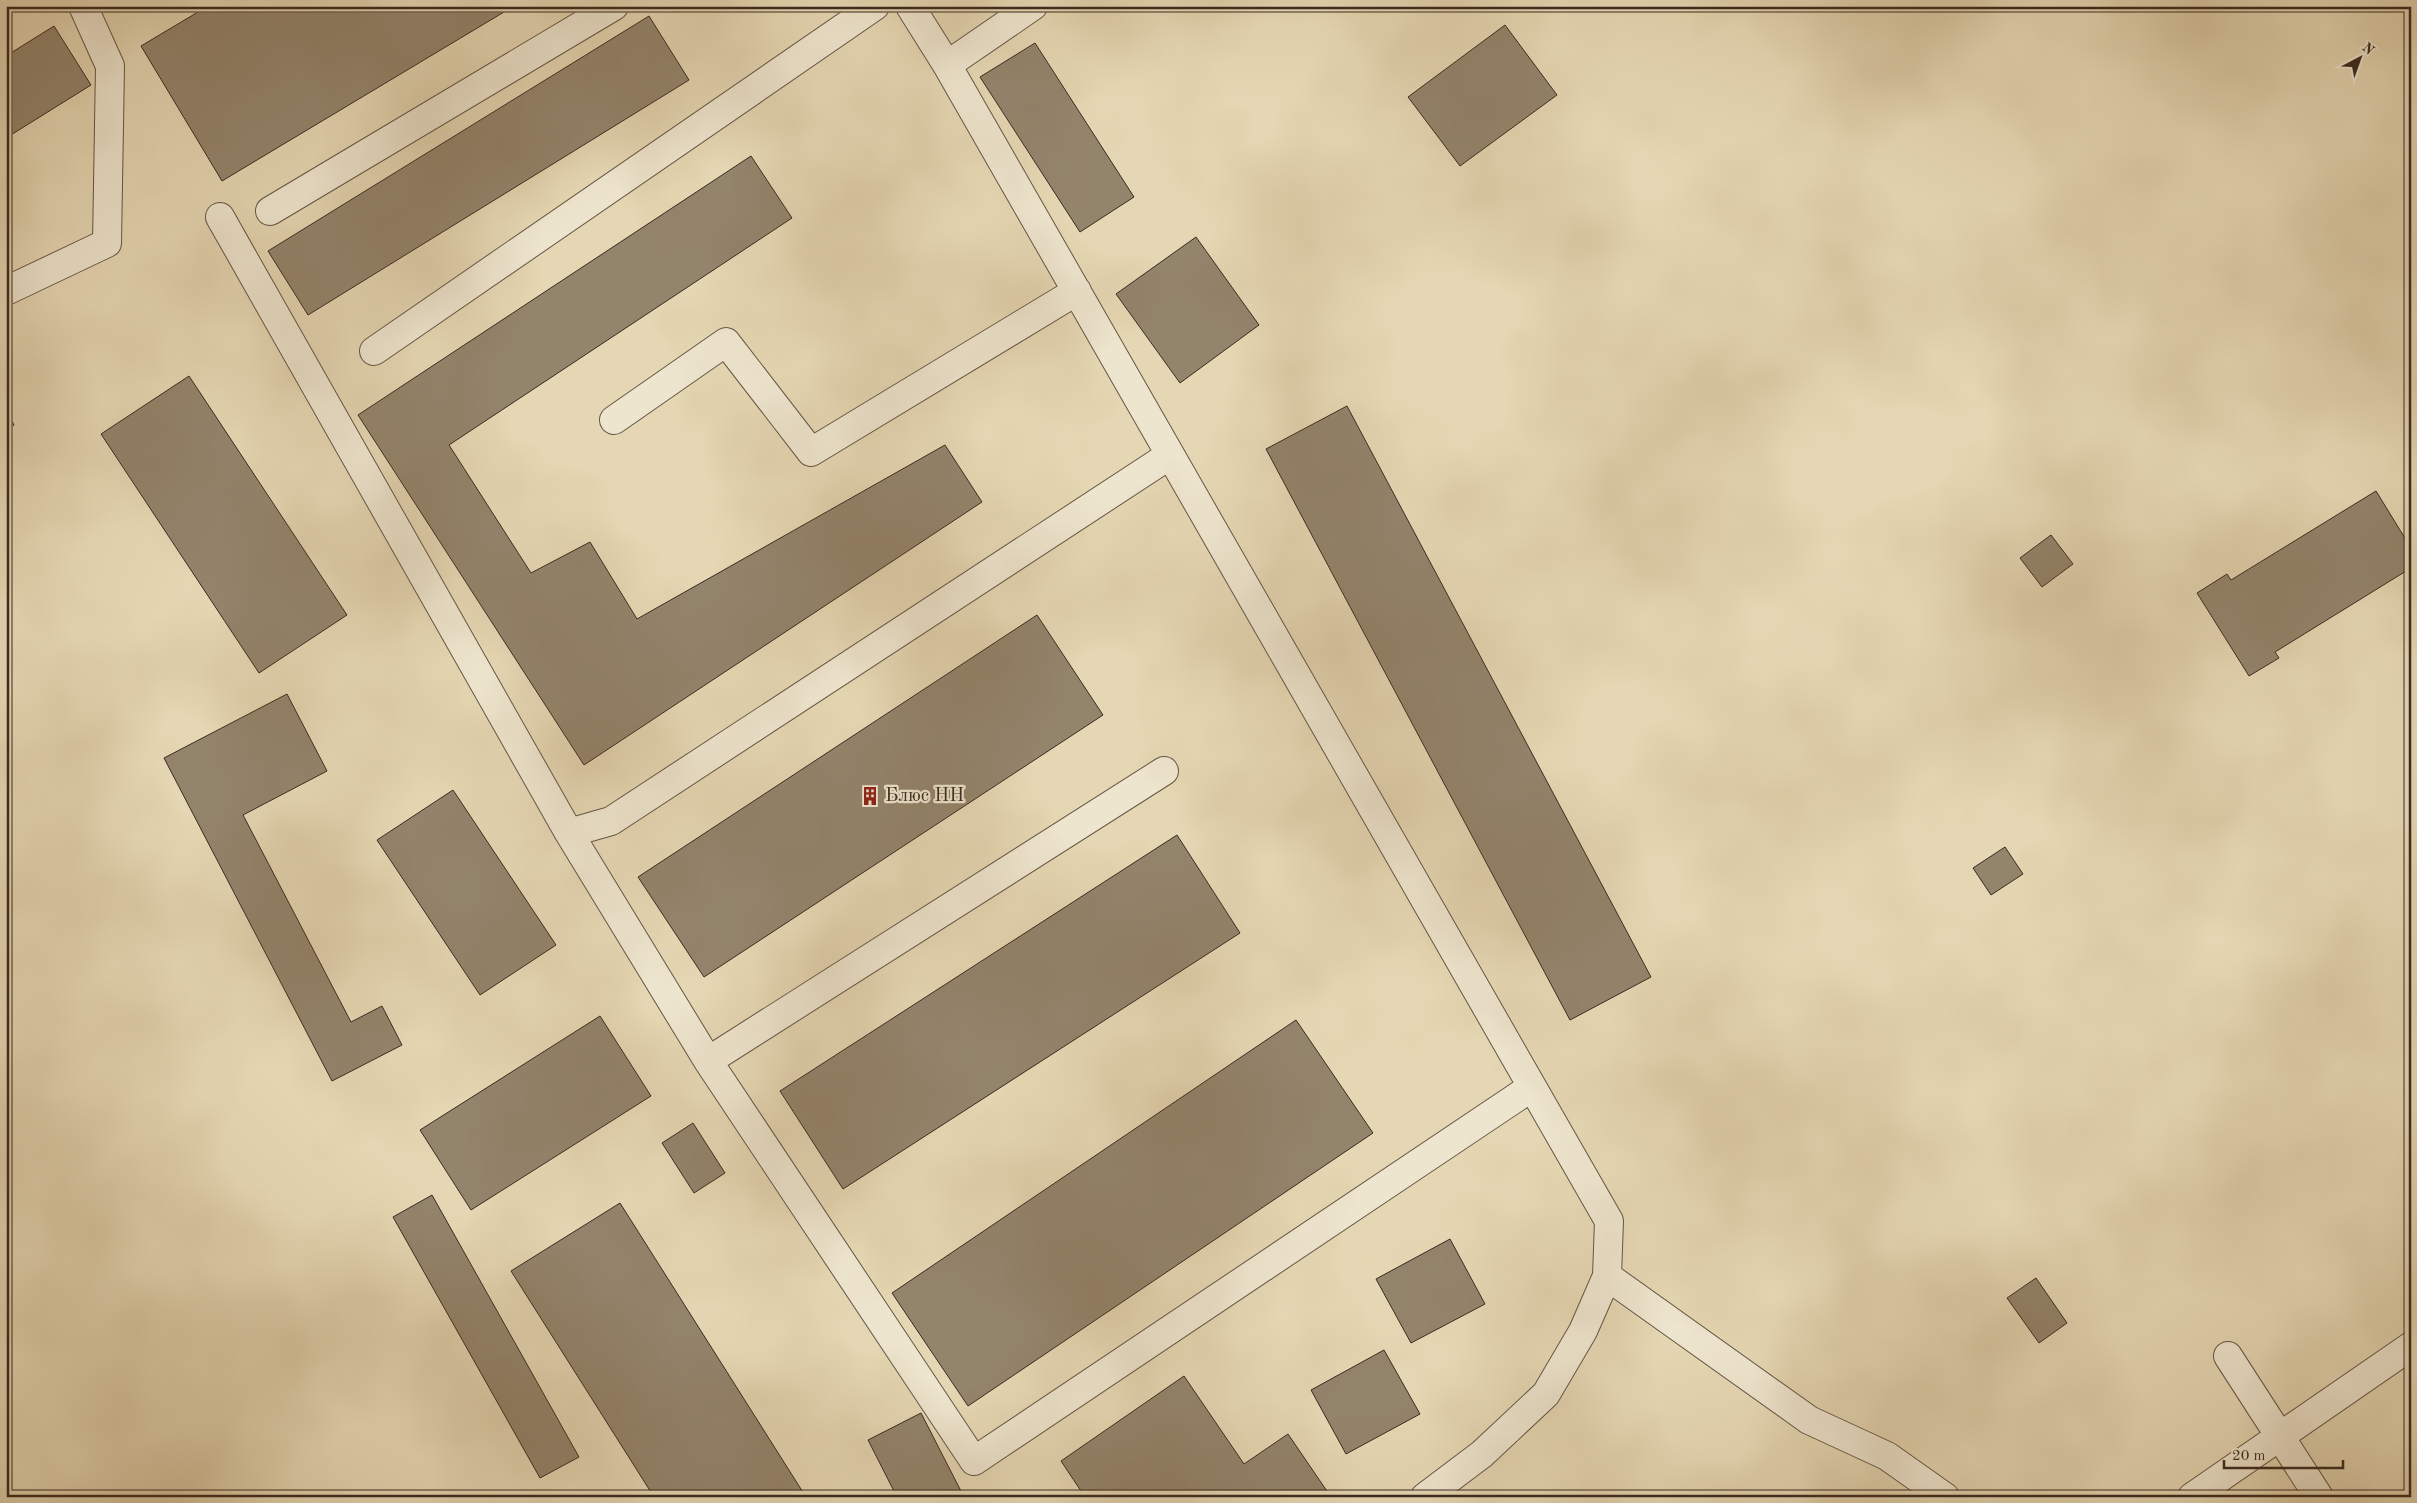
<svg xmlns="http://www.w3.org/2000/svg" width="2417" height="1503" font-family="'Old Standard TT',serif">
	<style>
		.building { fill: #93846c; stroke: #3a2b20 }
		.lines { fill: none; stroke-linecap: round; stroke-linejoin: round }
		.minor-casing { stroke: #655645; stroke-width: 30 }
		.minor { stroke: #eee5ce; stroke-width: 28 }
		.labels { text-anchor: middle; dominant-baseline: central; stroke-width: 4.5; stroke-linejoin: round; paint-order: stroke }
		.poi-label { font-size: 19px; fill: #3a2b20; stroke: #eee5ce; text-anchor: start }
	</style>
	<rect width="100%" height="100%" fill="#e5d7b3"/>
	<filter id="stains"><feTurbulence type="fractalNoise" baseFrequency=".004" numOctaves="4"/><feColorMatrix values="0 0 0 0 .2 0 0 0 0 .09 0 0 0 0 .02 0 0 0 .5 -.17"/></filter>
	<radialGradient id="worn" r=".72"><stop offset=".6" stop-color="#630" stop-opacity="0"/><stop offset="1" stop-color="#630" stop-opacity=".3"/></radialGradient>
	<!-- building -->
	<path class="building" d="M208 6H514L222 181 141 46Z
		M649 16 689 80 308 315 268 251Z
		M1505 25 1557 95 1460 166 1408 97Z
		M54 26 91 85 6 138V56Z
		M1035 43 1134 197 1080 232 980 77Z
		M751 156 792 218 449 445 531 573 590 542 637 619 945 445 982 502 584 765 358 415Z
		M1196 237 1259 325 1180 383 1116 294Z
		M189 376 347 615 259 673 101 434Z
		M1347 406 1651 977 1570 1020 1266 449Z
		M6 410 14 425 6 429Z
		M2376 491 2411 548V568L2275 652 2279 658 2249 676 2197 593 2227 574 2231 580Z
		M2051 535 2073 564 2042 587 2020 558Z
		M1037 615 1103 715 704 977 638 877Z
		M287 694 327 771 243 815 351 1022 382 1006 402 1045 332 1081 164 758Z
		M453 790 556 945 480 995 377 840Z
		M1177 835 1240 933 843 1189 780 1091Z
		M2005 847 2023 874 1991 895 1973 868Z
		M600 1016 651 1096 471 1210 420 1130Z
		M1296 1020 1373 1133 968 1406 892 1293Z
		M693 1123 725 1173 694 1193 662 1143Z
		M432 1195 579 1457 540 1478 393 1217Z
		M620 1203 806 1497H654L511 1271Z
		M1450 1239 1485 1304 1411 1343 1376 1279Z
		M2036 1278 2067 1323 2039 1343 2007 1298Z
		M1384 1350 1420 1414 1346 1454 1311 1390Z
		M1184 1376 1244 1464 1288 1434 1331 1497H1085L1061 1461Z
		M921 1413 964 1497H897L868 1440Z"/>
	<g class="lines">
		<!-- minor casing -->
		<g class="minor-casing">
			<path id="minor" d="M910 6 947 65
				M1033 6 947 65 1609 1221 1607 1276 1583 1331 1546 1394 1482 1454 1425 1497
				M270 211 614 6
				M220 217 569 833 611 821 1170 455
				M6 291 107 243 110 66 83 6
				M374 351 875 6
				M614 420 726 342 811 452 1077 291
				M569 833 708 1061 974 1461 1532 1087
				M708 1061 1164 771
				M1607 1276 1809 1420 1887 1456 1945 1497
				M2228 1356 2319 1497
				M2192 1497 2411 1346"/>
		</g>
		<!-- minor -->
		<use href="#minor" class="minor"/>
	</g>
	<!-- icons -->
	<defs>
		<g id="building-bare" transform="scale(1.5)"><path d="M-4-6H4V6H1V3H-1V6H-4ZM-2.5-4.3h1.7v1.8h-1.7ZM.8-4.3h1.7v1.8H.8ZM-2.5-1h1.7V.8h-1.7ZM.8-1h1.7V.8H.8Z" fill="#8f2418" stroke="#eee5ce" stroke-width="2.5" paint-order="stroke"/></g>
	</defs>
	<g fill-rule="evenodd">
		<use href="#building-bare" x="870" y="796"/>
	</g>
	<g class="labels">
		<!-- poi labels -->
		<g class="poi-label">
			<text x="885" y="796">Блюс НН</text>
		</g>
	</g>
	<!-- margin -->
	<rect width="2417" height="1503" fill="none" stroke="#e5d7b3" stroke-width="25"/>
	<rect x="8" y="8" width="2402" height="1488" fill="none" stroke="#3a2b20" stroke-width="2.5"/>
	<rect x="12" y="12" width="2392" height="1478" fill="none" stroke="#3a2b20"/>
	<!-- north arrow -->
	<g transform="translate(2360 58) rotate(41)" stroke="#eee5ce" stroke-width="4" paint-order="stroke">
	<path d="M0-4L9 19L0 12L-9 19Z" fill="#3a2b20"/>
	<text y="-8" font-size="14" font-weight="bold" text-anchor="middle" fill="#3a2b20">N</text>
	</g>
	<!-- scale -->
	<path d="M2224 1460v8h119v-8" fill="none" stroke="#3a2b20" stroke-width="2.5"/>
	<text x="2232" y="1460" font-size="15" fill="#3a2b20" stroke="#eee5ce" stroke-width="4" paint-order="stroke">20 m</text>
	<rect width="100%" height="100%" filter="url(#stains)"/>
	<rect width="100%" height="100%" fill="url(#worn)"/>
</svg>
